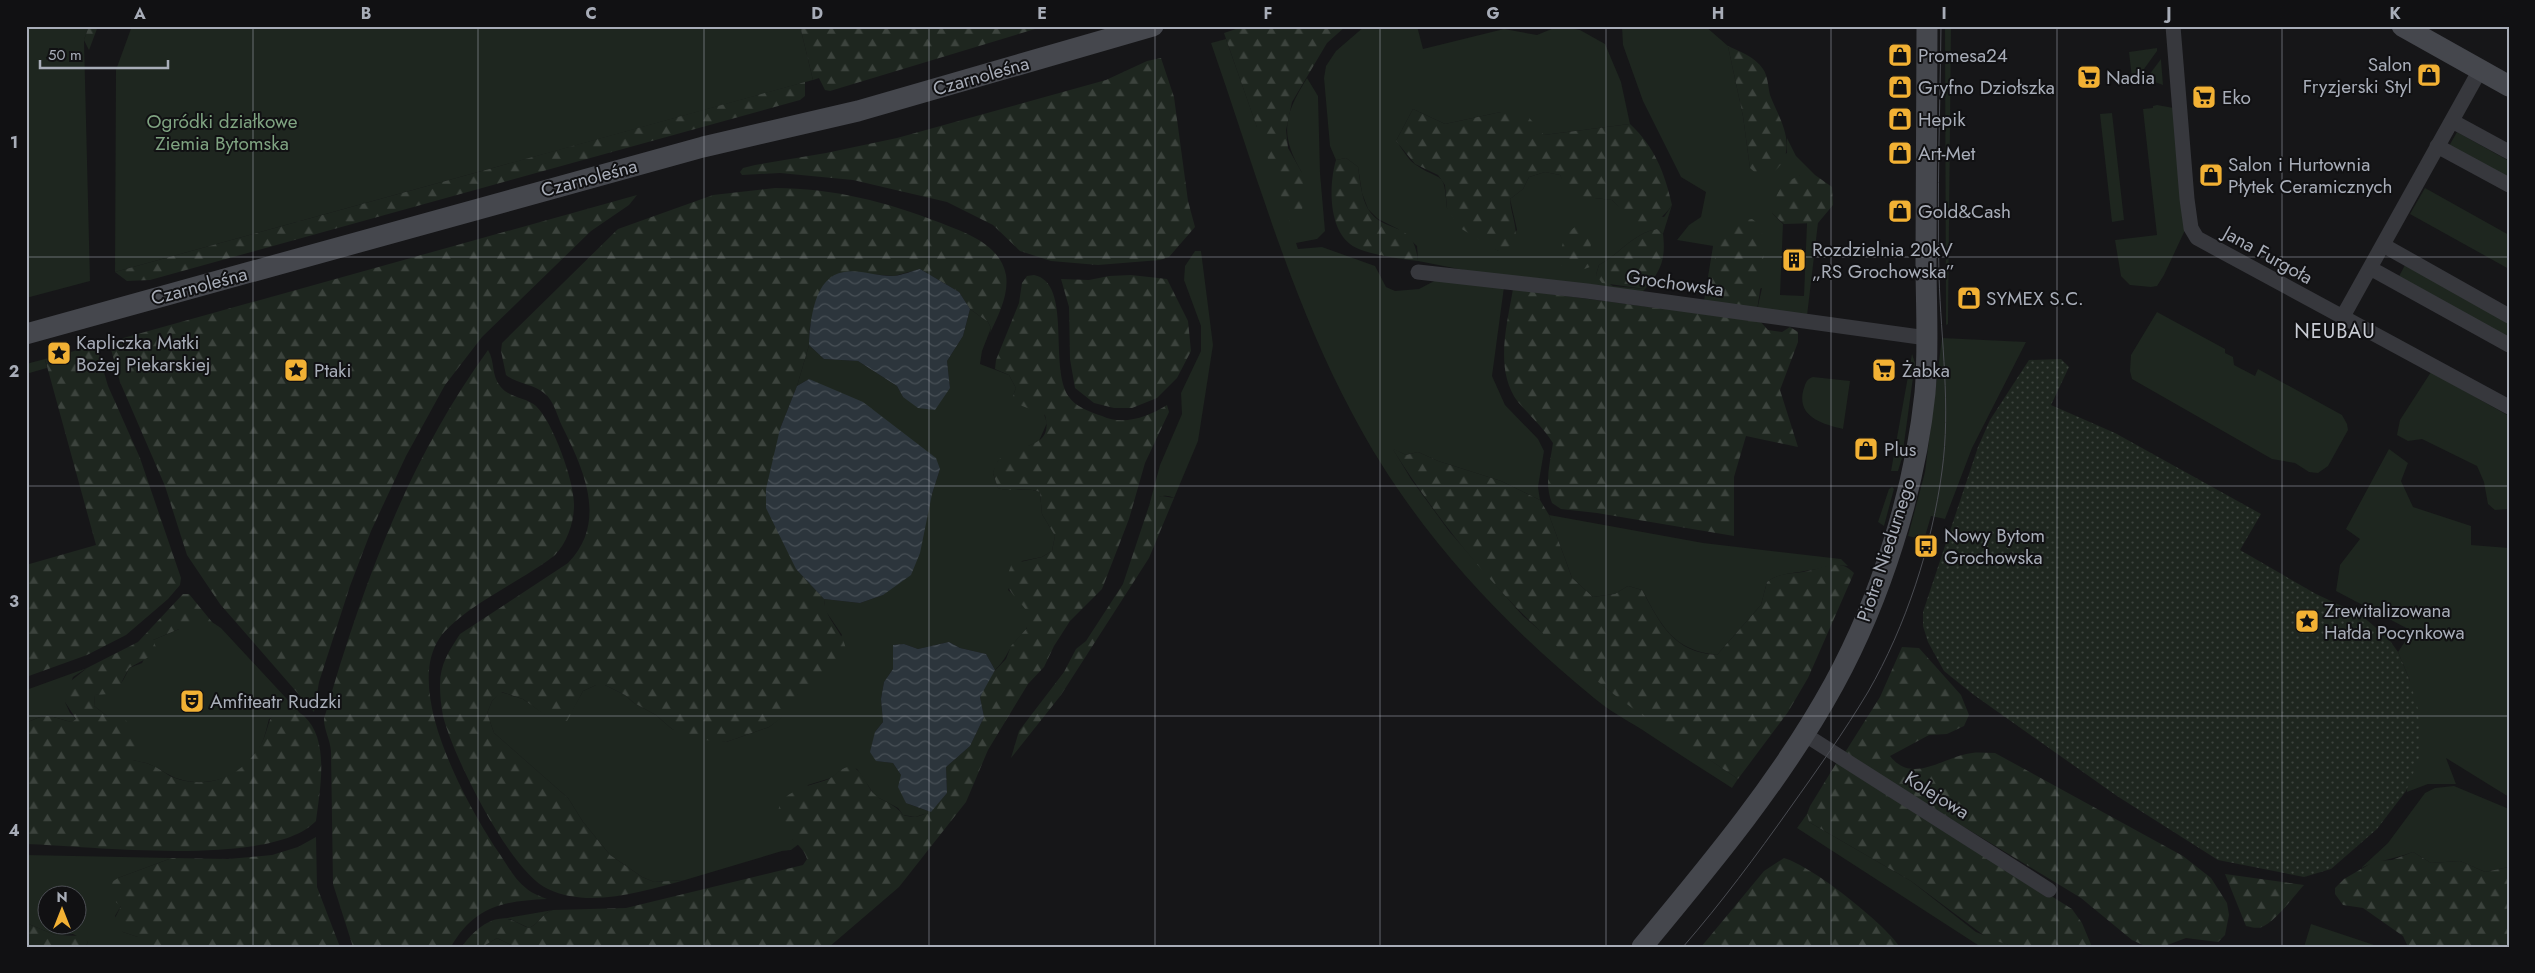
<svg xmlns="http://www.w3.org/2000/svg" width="2535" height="973" font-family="Jost,sans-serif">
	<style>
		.green { fill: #1e261f; fill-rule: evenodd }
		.forest { fill: url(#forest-firs) }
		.park { fill: url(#park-dots) }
		.water { fill: url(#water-waves) }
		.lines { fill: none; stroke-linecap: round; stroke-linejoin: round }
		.street { stroke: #37383d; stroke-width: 15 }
		.secondary { stroke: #45474d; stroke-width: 21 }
		.tram { stroke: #4a4c52; stroke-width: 1 }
		.grid { fill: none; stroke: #a8adb8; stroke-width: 1; stroke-opacity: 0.55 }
		.labels { text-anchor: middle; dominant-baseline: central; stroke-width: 4; stroke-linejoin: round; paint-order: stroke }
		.poi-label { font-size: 19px; fill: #a8adb8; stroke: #111113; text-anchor: start }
		.street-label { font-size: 19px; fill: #a8adb8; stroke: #111113 }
		.park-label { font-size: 19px; fill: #7fa381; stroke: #111113 }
		.neighbourhood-label { font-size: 20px; letter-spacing: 1px; fill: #c9ccd4; stroke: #111113 }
		.neatline { fill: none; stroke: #a8adb8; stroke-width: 2 }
		.grid-label { font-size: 16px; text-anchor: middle; font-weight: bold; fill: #a8adb8 }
	</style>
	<defs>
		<pattern id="forest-firs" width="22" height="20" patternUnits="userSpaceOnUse" patternTransform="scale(1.25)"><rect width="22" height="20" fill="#1e261f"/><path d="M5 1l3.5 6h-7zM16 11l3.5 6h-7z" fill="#3c433d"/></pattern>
		<pattern id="park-dots" width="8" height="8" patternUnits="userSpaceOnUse" patternTransform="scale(1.25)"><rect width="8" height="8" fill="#1e261f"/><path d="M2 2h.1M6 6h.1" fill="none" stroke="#3c433d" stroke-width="1.8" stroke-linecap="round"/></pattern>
		<pattern id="water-waves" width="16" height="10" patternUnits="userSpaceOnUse" patternTransform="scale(1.25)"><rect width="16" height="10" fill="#2c353c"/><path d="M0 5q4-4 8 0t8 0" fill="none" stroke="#485056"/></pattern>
	</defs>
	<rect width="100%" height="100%" fill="#161618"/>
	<!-- green -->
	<path class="green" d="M26 26H89L84 40 90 281 26 298Z
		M132 26H800L813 80 115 272 116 70Z
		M1365 26H1417L1423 49 1504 29 1537 35 1559 26 1580 30 1605 44 1621 82 1630 124 1544 135 1501 112 1445 124 1413 109 1396 141C1402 148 1408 160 1416 165 1443 183 1444 169 1447 208L1498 251 1517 230 1510 199 1523 189 1529 177 1545 172 1560 175 1566 185 1595 198 1612 200 1618 206 1664 217 1672 205 1663 234 1657 229C1632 234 1620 254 1599 265L1596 275 1613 286 1645 289 1641 293 1479 273 1418 261 1417 246 1398 229 1378 219 1368 209 1362 193 1358 167 1346 158 1336 160 1330 146 1324 78 1326 66 1336 51Z
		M1622 26H1705L1728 46 1743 116 1750 168 1787 153V138L1796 156 1815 175H1800L1772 213 1783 224 1780 295 1804 296 1807 223H1818L1807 316 1757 310 1762 288 1718 304 1704 301 1713 246 1677 240 1689 225 1701 217 1706 192 1681 177 1643 101 1623 45Z
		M1945 26H1951L1948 324 1946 325Z
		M1226 39 1257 127 1302 173C1279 134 1284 115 1307 78L1318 96 1320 173 1325 231 1317 239 1296 243 1298 249 1322 247 1375 266 1386 287 1395 291 1419 289 1440 278 1504 287 1492 376 1505 405 1538 439 1544 451 1538 487 1540 500 1501 481 1438 461 1418 452 1406 455 1393 449 1411 479 1449 531 1523 616 1607 689 1738 779 1732 788C1702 769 1671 749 1641 729 1625 719 1608 710 1594 698 1497 619 1410 524 1352 413 1290 297 1254 166 1211 43Z
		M2157 48V51L2139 76 2132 78 2129 52Z
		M2161 59V60L2163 85 2146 79Z
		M2157 105 2179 109 2186 228 2164 275 2157 286 2151 287 2130 285 2121 276 2115 240 2157 235 2143 109 2153 108V106Z
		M2112 113 2124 220 2112 222 2100 114Z
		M2457 132 2509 161V179L2449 146Z
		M2425 188 2509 235V269L2410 214Z
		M1195 251H1201L1213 345 1198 441 1174 498C1163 493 1156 497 1149 506L1160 465 1182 414 1181 393 1201 351V326L1184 280 1185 266Z
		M2405 265 2509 316V345L2396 282Z
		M970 309 988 322 991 328 982 351 980 364 1009 375 1016 388 1013 396C1024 409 1030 406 1044 414L1047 423 1039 441 998 461 993 473 998 488C1013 493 1025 486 1040 492L1042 514 1055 536 1052 551 1042 557 1022 561 1008 590C1018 598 1036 615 1026 629 1022 635 1017 639 1013 644 1006 655 1005 660 995 670L986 654 960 648 949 642 918 649 904 644 893 645V669L884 682 881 699 883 722 875 732 877 761 893 763 901 775 906 803 931 812 915 817 903 815 898 808 875 796 857 769 844 768 831 778 808 785 792 839 799 844 791 850 782 851 685 880 654 882 642 877 610 855 583 822 568 798 494 733 487 713 492 701 501 692 523 699 553 720 566 721 583 691 596 685H605L625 695 634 703 656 715 672 729 726 742 769 727 783 716 787 708 842 635 825 610 824 599 860 603 883 595 932 494 940 469 809 379 797 386 809 345 824 359 858 361 897 386 903 397 950 388 947 361 963 336Z
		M2157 312 2225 349V353L2233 357 2234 365 2255 376 2258 369 2342 415 2347 424 2348 430 2328 466 2318 473 2309 472 2295 463 2272 459 2132 379 2130 371 2131 355Z
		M1942 338 2026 342 1972 448 1945 519 1931 516 1924 540 1908 536 1925 472Z
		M1912 354 1915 363 1902 458 1898 471H1891Z
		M45 359 47 368 26 374V364Z
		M2431 372 2509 416V509L2495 510 2488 504 2484 482 2477 466 2422 439 2408 441 2397 435 2400 420Z
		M1813 377 1850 381 1843 429C1821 424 1795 416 1804 388 1806 382 1807 379 1813 377Z
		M2389 449 2408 463 2401 481 2413 507 2471 526V545L2509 548V797L2446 758 2456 784H2428L2407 792 2410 681 2398 652 2412 631 2336 591 2340 565 2360 539 2346 529Z
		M1892 487 1894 489 1884 526 1878 522 1889 489Z
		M1549 515 1703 543 1841 559 1848 566C1827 563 1824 569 1805 571 1790 574 1780 573 1767 582L1761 605 1717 655C1672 650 1662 626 1642 590L1628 586 1615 594 1593 597 1572 578Z
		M212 622 221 628 300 713 290 709 269 719C267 727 265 737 261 745 246 775 211 789 179 779 168 776 161 769 151 765 146 762 138 762 133 760L107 716 94 706 95 695C115 693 121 687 129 668L142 663 153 640 179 629V625H212Z
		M87 668 73 677 65 702 70 713 76 719 72 722C48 717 51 711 26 723V690Z
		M2454 786 2509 809V867L2485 872 2460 861 2431 863 2413 852C2396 859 2378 860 2361 868L2388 843 2425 793 2435 788Z
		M1807 814 1809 822 1911 881 1976 932 2014 947H1981L1797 828Z
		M26 855 172 858 118 878 121 906 115 916 123 932 138 937 139 945 85 947 88 942 73 934 55 935 26 923ZM48 896H78V926H48Z
		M553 910C542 913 539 924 529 928L510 919H501Z
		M2311 924 2380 947H2304Z
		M497 938 515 947H482Z"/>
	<!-- forest -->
	<path class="forest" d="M89 26H98L89 50 84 40Z
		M800 26H1045L830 91 825 90 819 78 813 80Z
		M1245 26H1346L1327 43 1292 102 1286 130 1288 148 1302 173 1305 197 1301 214 1291 225 1224 33Z
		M1728 46C1741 52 1755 57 1763 69 1768 76 1768 87 1770 95 1778 116 1794 139 1783 161 1777 171 1770 175 1759 176L1750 168 1743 116Z
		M1161 58 1174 97 1188 201 1195 227 1169 257 1160 260 1098 265 1051 261 1020 251 993 225 947 202 853 180 780 173 742 175 740 172 743 168 755 165 826 153 897 138 1106 80 1147 61Z
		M805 82V96L800 100 150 280 127 281 115 272Z
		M1413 109 1445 124 1501 112 1525 113 1544 135 1630 124C1654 146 1665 173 1672 205 1663 218 1653 226 1636 225L1612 200 1569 195 1560 175 1545 172 1529 177 1523 189 1510 199C1511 221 1528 244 1498 251L1460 228 1447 208 1445 185 1438 175 1415 164 1396 141Z
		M1346 158 1358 167C1360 180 1361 197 1368 209 1385 236 1414 218 1418 261 1402 259 1362 254 1350 244 1328 227 1329 184 1336 160Z
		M1800 175H1815L1832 187 1833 205 1818 223 1784 224 1772 213C1776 191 1780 185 1800 175Z
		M775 188C833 188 887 202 941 223 966 233 1000 244 1006 275 1009 295 998 316 990 333L991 328 988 322 970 309 959 292 920 269 894 276 845 272 810 325 809 345 797 386 780 429 796 569 824 599C825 623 848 632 847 660L798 694 784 716 769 727 726 742 694 739 672 729 656 715 634 703 625 695 605 685H596L583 691 567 721H553L523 699 502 692 492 701 487 713 494 733 568 798 583 822 610 855 642 877 654 882 685 880C643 891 590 909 548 889 510 872 453 756 443 716 441 706 440 695 440 685 440 664 449 651 460 634L568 563C608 522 584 470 562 426 557 416 554 400 544 393 534 384 517 384 506 375L501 351 502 343 618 229 713 195Z
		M637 195 629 205 591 231 482 337 445 385 406 456 371 531 350 586 319 682 314 712 220 604 187 555 165 486 120 382 109 342Z
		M1752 219C1755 221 1759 224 1760 228 1768 240 1760 294 1757 310L1718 304C1716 298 1713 291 1712 285 1710 259 1724 222 1752 219Z
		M1576 226 1585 228 1591 237 1590 267 1573 273 1561 265C1561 246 1561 238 1576 226Z
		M1657 229 1663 234C1666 259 1661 271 1645 289L1602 283 1596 275 1599 265C1620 254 1632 234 1657 229Z
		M1034 275C1073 283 1048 367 1069 397 1076 407 1090 412 1102 416 1123 426 1148 417 1167 405L1169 412 1145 463 1129 519 1102 589 1070 621 1054 646 1044 667 1028 684 988 750 966 802 899 887 829 947H515L497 938 482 947H462C471 933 492 913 511 920 517 922 523 926 529 928 539 924 542 913 553 910L626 908 803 865 807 859C802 841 779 836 778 816 777 790 811 786 829 779 836 775 843 765 852 767 861 769 868 787 873 793 880 801 895 803 903 815 924 822 935 807 947 793L946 767 970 746 984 717 980 697 989 677 1006 659 1011 646 1027 628 1026 610C1012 591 1000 589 1012 564L1042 557 1052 551 1055 536 1042 514 1040 492C1025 486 1012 493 998 488L993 473C995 466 997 460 1003 456 1021 443 1054 449 1045 415L1015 403 1013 396 1016 388 1009 375 995 369 996 360 1019 303 1022 283 1027 276Z
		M1131 275 1167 279 1188 321 1191 351 1177 378 1157 398 1132 408H1114L1094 403 1075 388 1070 359 1069 307 1061 279 1089 280 1109 276Z
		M1513 289 1657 308 1758 319 1768 330 1782 332 1790 327 1798 332V342L1780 390 1798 447 1746 436 1734 477V536L1597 513 1561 509 1552 503C1544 484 1550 463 1553 443 1543 427 1530 416 1518 402 1494 370 1507 325 1513 289Z
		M96 345 108 386 140 458 181 578 180 585 168 599 126 635 87 655 26 677V565L96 545 45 359Z
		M488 350C495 361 491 375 500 386 509 398 526 397 536 406 553 422 575 483 574 506 574 522 567 543 555 555 524 580 460 608 439 639 404 692 467 805 497 850 506 863 514 879 527 889 533 894 540 896 547 899 504 901 474 906 451 947H353L333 884 331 751C330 739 324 730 324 719 361 589 408 460 488 350Z
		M1392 448 1406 455 1418 452 1438 461 1501 481 1540 500 1549 515 1572 578 1593 597 1615 594 1628 586 1642 590C1661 625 1673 652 1717 655L1761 605 1767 582C1783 571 1790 575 1808 571 1825 567 1840 558 1854 573L1808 678 1788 712 1738 779C1695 749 1648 722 1607 689 1521 622 1450 540 1392 448Z
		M1162 496 1174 498 1149 558 1061 695 1011 758 1019 731 1064 672 1076 649 1086 641 1123 584 1149 506 1155 498Z
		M183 594H189L212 622V625H179V629L153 640 158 652 129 668 119 687 108 694 95 695 94 706 107 716 125 719 138 738 133 760C139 762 146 762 151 765 160 768 166 775 175 778 209 790 242 776 260 746 267 735 267 722 275 711 285 707 296 709 304 716 330 740 320 789 316 821 272 868 91 846 26 844V723C52 711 47 717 72 722L76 719 65 702 66 685 87 668 138 642Z
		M1902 647 1919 648 1961 695 1969 715 1964 726 1947 734 1929 735 1890 756C1913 785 1942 757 1972 753 1979 752 1987 753 1995 753L2183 856 2211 878 2227 903 2229 915 2225 935 2218 942 2186 938 2162 947H2147L2132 940 2081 898 1844 754 1880 697Z
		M1837 762 2072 909 2082 923 2092 947H2014L1986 937 1911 881 1809 822 1807 814 1810 806Z
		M316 837 317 887 340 947H138V937L123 932 113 922 121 906 113 900 112 882 118 878 172 858 228 859 272 855 298 847Z
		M2413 852 2431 863 2460 861 2485 872 2509 867V947H2408L2403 936 2363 908 2343 905 2335 894V888L2344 879 2375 861 2392 860Z
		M1784 858C1812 866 1884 923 1900 947H1701L1764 871Z
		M2225 874 2304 885C2294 896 2275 922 2262 927 2257 929 2251 927 2246 926Z
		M26 923 55 935 82 936 88 942 85 947H26Z"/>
	<!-- park -->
	<path class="park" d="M2061 359 2069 367 2051 405 2115 433 2261 514 2240 550 2316 594 2361 615 2388 638 2398 652 2410 681 2418 709 2421 754 2406 791 2377 829 2331 869 2304 877 2218 860 2117 796 1974 695 1944 671 1928 642 1923 626V612L1978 447 1990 420 2029 360Z"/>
	<!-- water -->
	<path class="water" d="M920 269 959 292 970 309 963 336 947 361 950 388 935 410 918 408 903 397 897 386 858 361 824 359 809 345C810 321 814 276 844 272 860 269 878 277 894 276 903 275 912 271 920 269Z
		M809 379 863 402 936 458 940 469 932 494 920 553 911 575 883 595 860 603 824 599 796 569 766 508V489L780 429 797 386Z
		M949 642 960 648 986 654 995 670 980 697 984 717 970 746 946 767 947 793 931 812 906 803 898 787 901 775 893 763 876 761 870 752 875 732 883 722 881 699 884 682 893 669V645L904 644 918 649Z"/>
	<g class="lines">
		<!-- street -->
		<path class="street" d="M2173 26 2187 199 2191 228 2197 238 2509 407
			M2452 121 2509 152
			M2437 146 2509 185
			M2383 245 2509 316
			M2370 268 2509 345
			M1418 272 1587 291 1927 338
			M2342 318 2480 70
			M1804 734 2049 890"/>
		<!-- secondary -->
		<path class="secondary" d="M2402 26 2509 86
			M26 334 703 147 858 111 1153 26
			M1642 947C1711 864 1782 779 1834 684 1881 598 1915 490 1925 393 1929 349 1926 306 1926 262 1926 184 1926 105 1927 26"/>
		<!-- tram -->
		<path class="tram" d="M1683 947C1722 902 1756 856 1790 808 1817 770 1844 732 1868 692 1906 626 1932 546 1942 471 1951 406 1941 341 1939 276 1937 193 1940 109 1941 26"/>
	</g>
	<!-- grid -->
	<path class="grid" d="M253 26V947M478 26V947M704 26V947M929 26V947M1155 26V947M1380 26V947M1606 26V947M1831 26V947M2057 26V947M2282 26V947M26 257H2509M26 486H2509M26 716H2509"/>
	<!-- icons -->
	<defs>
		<g id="shop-square" transform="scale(1.25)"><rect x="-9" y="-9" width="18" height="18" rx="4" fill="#f2b134" stroke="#111113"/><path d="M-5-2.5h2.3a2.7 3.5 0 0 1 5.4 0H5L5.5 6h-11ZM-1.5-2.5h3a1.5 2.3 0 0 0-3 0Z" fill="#111"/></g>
		<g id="supermarket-square" transform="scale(1.25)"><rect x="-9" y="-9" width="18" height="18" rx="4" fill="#f2b134" stroke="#111113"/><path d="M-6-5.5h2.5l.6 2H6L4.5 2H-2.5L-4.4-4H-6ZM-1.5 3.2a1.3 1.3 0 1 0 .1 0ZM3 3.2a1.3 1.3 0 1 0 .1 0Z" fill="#111"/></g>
		<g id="building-square" transform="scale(1.25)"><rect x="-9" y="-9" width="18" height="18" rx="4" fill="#f2b134" stroke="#111113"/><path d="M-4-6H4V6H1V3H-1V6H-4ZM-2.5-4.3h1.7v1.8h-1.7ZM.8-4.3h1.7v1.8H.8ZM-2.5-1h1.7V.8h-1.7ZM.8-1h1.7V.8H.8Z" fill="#111"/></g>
		<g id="sight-square" transform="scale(1.25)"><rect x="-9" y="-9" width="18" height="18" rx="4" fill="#f2b134" stroke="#111113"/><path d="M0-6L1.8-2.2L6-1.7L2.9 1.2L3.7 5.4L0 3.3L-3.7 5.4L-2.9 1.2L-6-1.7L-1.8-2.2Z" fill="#111"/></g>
		<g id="bus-square" transform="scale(1.25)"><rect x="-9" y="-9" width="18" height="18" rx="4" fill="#f2b134" stroke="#111113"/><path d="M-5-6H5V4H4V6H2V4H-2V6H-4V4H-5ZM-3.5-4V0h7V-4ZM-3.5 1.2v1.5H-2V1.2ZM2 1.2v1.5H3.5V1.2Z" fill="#111"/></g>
		<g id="theatre-square" transform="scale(1.25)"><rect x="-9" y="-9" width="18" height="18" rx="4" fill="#f2b134" stroke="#111113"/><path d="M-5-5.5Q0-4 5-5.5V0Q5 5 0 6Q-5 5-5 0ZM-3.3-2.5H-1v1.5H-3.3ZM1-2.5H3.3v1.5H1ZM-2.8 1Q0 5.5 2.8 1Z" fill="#111"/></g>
	</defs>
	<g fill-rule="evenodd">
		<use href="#shop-square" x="1900" y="55"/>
		<use href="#shop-square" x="2429" y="75"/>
		<use href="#supermarket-square" x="2089" y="77"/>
		<use href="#shop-square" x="1900" y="87"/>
		<use href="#supermarket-square" x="2204" y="97"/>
		<use href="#shop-square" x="1900" y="119"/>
		<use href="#shop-square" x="1900" y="153"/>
		<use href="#shop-square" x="2211" y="175"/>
		<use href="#shop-square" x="1900" y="211"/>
		<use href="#building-square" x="1794" y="260"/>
		<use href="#shop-square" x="1969" y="298"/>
		<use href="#sight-square" x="59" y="353"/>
		<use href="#sight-square" x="296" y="370"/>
		<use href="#supermarket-square" x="1884" y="370"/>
		<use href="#shop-square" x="1866" y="449"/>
		<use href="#bus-square" x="1926" y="546"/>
		<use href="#sight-square" x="2307" y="621"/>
		<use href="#theatre-square" x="192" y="701"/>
	</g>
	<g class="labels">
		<!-- poi labels -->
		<g class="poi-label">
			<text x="1918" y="55">Promesa24</text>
			<text x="2412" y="64" text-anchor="end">Salon<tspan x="2412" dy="22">Fryzjerski Styl</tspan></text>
			<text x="2106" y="77">Nadia</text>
			<text x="1918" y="87">Gryfno Dziołszka</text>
			<text x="2222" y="97">Eko</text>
			<text x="1918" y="119">Hepik</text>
			<text x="1918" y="153">Art-Met</text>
			<text x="2228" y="164">Salon i Hurtownia<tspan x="2228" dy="22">Płytek Ceramicznych</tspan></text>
			<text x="1918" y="211">Gold&amp;Cash</text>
			<text x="1812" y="249">Rozdzielnia 20kV<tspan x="1812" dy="22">„RS Grochowska”</tspan></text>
			<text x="1986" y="298">SYMEX S.C.</text>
			<text x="76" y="342">Kapliczka Matki<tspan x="76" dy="22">Bożej Piekarskiej</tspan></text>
			<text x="314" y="370">Ptaki</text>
			<text x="1902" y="370">Żabka</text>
			<text x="1884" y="449">Plus</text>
			<text x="1944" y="535">Nowy Bytom<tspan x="1944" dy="22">Grochowska</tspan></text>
			<text x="2324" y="610">Zrewitalizowana<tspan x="2324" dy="22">Hałda Pocynkowa</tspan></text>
			<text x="210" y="701">Amfiteatr Rudzki</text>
		</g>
		<!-- street labels -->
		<g class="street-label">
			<text transform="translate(981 76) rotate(-16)">Czarnoleśna</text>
			<text transform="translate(589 178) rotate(-15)">Czarnoleśna</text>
			<text transform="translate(2268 255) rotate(29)">Jana Furgoła</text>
			<text transform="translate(1675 283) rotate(8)">Grochowska</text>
			<text transform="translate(199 286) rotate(-15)">Czarnoleśna</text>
			<text transform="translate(1886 550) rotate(-72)">Piotra Niedurnego</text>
			<text transform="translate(1937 795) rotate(32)">Kolejowa</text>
		</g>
		<!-- park labels -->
		<g class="park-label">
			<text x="222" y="121">Ogródki działkowe<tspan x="222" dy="22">Ziemia Bytomska</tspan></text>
		</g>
		<!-- neighbourhood labels -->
		<g class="neighbourhood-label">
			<text x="2335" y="331">NEUBAU</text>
		</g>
	</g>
	<!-- border -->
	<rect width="2535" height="973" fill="none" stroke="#111113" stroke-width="55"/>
	<!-- north arrow -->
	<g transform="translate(62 910)"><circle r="24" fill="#111113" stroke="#4d4f55"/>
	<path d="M0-4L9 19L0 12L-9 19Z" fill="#f2b134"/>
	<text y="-8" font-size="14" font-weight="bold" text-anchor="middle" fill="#a8adb8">N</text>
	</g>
	<!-- scale -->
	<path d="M40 60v8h128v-8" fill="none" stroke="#a8adb8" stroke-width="2.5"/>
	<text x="48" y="60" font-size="15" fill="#a8adb8" stroke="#111113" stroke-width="4" paint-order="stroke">50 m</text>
	<rect x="28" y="28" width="2480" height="918" class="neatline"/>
	<g class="grid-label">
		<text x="140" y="19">A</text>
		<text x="366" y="19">B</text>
		<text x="591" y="19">C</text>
		<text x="817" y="19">D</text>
		<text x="1042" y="19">E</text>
		<text x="1268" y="19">F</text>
		<text x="1493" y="19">G</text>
		<text x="1718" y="19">H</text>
		<text x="1944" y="19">I</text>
		<text x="2169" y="19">J</text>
		<text x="2395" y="19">K</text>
		<text x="14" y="148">1</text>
		<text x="14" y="377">2</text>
		<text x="14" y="607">3</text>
		<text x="14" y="836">4</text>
	</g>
</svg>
